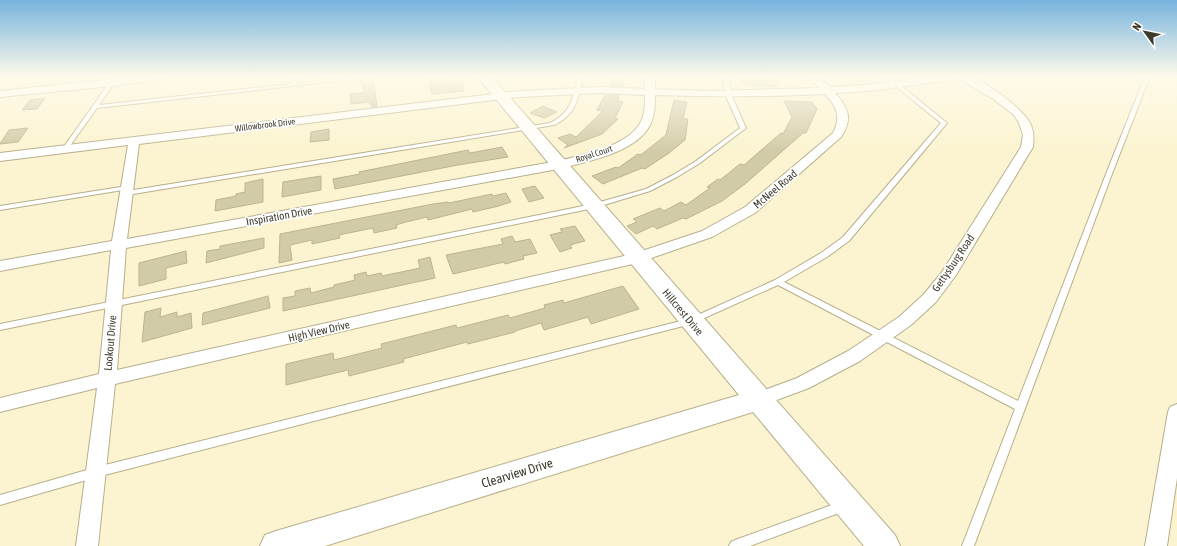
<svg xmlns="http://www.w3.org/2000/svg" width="1177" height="546" font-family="'Asap Condensed',sans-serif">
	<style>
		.building { fill: #d2cba8; stroke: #bbb491 }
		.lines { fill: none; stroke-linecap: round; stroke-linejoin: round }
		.lane-casing { stroke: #b6af8c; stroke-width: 2 }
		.street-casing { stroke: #b6af8c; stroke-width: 2 }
		.secondary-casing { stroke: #b6af8c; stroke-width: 2 }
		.lane { fill: #fff; fill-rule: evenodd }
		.street { fill: #fff; fill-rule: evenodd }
		.secondary { fill: #fff; fill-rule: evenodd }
		.labels { text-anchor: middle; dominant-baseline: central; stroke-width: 3.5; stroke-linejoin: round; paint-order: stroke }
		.far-street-label { font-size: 9px; fill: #3e3b2d; stroke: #fff }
		.street-label { font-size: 11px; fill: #3e3b2d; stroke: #fff }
		.near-street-label { font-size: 13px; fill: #3e3b2d; stroke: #fff }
	</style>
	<rect width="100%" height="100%" fill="#fcf4d0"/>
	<!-- building -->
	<path class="building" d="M615 76H624L622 86H610Z
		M741 76H776V87L741 84Z
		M441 77 442 83 462 81 464 91 432 94 428 78Z
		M373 79 377 106 372 107 369 102 351 104 350 94 365 92 359 80Z
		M605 95H619L618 101 623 102 615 118 618 119 602 134 564 148 568 145 558 138 570 134 576 137 603 111 597 110Z
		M45 98 37 109 22 110 30 100Z
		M674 100 687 102 683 119H688L685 140 669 153 645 169 642 168 603 184 592 176 616 167 618 168 638 154 641 155 666 135Z
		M784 101 812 102 817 109 806 133H803L745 184 722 201 686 219 683 218 657 229 653 226 636 234 627 226 637 222 633 219 660 208 664 211 681 202 686 205 710 188 707 187 718 179 720 180 740 164 744 165 781 133 783 134 792 117Z
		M543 106 557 112 544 118 530 113Z
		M28 128 18 142 0 144 9 130Z
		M329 129V140L310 142 311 132Z
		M502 147 508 157 458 165 335 189 333 179 360 174 359 172 468 150 470 153Z
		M321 176V190L282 197 283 182Z
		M263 179V202L215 211 216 200 236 196V194L245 192V183Z
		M535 186 544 198 529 202 522 189Z
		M506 193 511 202 499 206 473 212 472 209 428 220 427 217 406 222 396 225 397 228 374 233 373 228 339 235 340 238 312 244V240L290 245 292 260 279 263 280 234 433 204 448 202 449 203 492 194 493 196Z
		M575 226 585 241 570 245 572 248 560 252 550 235 562 232 560 229Z
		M512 236 515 242 530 239 537 253 523 256 524 259 505 264 504 262 453 274 446 255 503 244 501 239Z
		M264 238V248L206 263 207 251 220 249V246Z
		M186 251 187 263 166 268V279L139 286V263Z
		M430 257 435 278 283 311V298L295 296V291L310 288 311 293 334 287V285L355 280 354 275 366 272 367 276 381 273 382 276 420 268 418 260Z
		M623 286 639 309 591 324 588 317 544 330 541 323 515 331V332L468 344 467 342 403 359 404 362 349 376 348 370 286 385V364L333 353 334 360 382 348 381 344 456 325 457 328 508 315 510 318 545 308 544 305 563 300 564 303Z
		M268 296 270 308 202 325 203 313Z
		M161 308 160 317 177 312V317L191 313 192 328 142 342 145 312Z"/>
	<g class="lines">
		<!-- lane casing -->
		<g class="lane-casing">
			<path id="lane" d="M114 76H119L99 105 290 84 298 76H303L296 84 362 76H382L97 108 67 150H63V148Z
				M578 76H583C578 99 577 114 554 125L127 195 124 193 127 191 550 123C572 112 573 98 578 76Z
				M723 76H728L731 94 746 128 700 163 677 177 650 191 594 208 0 330V324L593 204 646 189 673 175 696 161 740 128 725 94Z
				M883 76H889L947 123 849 241 827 257 784 282 1018 401 1106 174 1145 76H1150L1112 174 974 546H962L1015 409 778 285 691 324 97 477 0 505V495L97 467 689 319 775 280 821 253 843 237 941 123Z
				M127 186 129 187V189L0 210V206Z
				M843 501 847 502 849 506 847 510 750 546H729L731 542 735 540Z"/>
		</g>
		<!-- street casing -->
		<g class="street-casing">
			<path id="street" d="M139 76H166L162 79 113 86 0 97V91Z
				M645 76H655V89L709 91 819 88 807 76H817L830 87C850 86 870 85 891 82 916 79 942 74 967 76 982 78 1023 109 1030 123 1034 131 1034 138 1033 147L956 275 936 302 911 325 860 361 809 388 758 407 751 405 749 400 751 395 797 378 848 351 899 317 924 294 942 272 1021 147 1023 135 1019 123 1014 115 992 98 959 79 870 91 835 93C849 109 853 119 841 137L755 213 712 237 637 263 115 384 98 546H76L97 388 0 412V398L99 374 111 250 0 271V261L112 241 128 145 0 161V153L519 91 601 87 645 89ZM601 93 645 95C645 105 645 116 639 125 624 147 583 155 558 161L127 239 139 144 519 97ZM825 94C837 106 841 118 833 133L745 207 702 231 633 254 117 370 126 248 558 169C585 162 636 153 650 125 655 115 655 106 655 95 712 97 768 97 825 94Z
				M1177 404V478L1167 546H1145L1168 412 1170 407Z"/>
		</g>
		<!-- secondary casing -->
		<g class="secondary-casing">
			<path id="secondary" d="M477 76H491L895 535 900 546H864L753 412 325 546H260L265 535 276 531 739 395Z"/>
		</g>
		<!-- lane -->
		<use href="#lane" class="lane"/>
		<!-- street -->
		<use href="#street" class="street"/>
		<!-- secondary -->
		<use href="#secondary" class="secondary"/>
	</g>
	<!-- sky -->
	<linearGradient id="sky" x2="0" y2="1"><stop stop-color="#77b4df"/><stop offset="0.5" stop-color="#fefaea"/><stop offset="1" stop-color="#fefaea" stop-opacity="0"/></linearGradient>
	<rect width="1177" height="153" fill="url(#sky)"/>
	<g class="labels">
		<!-- far-street labels -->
		<g class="far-street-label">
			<text transform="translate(265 125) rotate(-7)">Willowbrook Drive</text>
			<text transform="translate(594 154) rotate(-18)">Royal Court</text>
		</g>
		<!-- street labels -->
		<g class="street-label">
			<text transform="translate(775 189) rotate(-40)">McNeel Road</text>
			<text transform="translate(279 216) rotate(-10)">Inspiration Drive</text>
			<text transform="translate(953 263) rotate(-56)">Gettysburg Road</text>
			<text transform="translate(683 312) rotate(50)">Hillcrest Drive</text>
			<text transform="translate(319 331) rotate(-13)">High View Drive</text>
			<text transform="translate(110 343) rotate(-85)">Lookout Drive</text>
		</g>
		<!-- near-street labels -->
		<g class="near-street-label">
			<text transform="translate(517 473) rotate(-17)">Clearview Drive</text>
		</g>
	</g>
	<!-- north arrow -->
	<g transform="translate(1145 32) rotate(303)" stroke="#ffffff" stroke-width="3" paint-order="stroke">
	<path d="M0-3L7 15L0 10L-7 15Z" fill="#3e3b2d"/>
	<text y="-6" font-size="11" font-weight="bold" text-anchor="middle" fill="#3e3b2d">N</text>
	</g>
</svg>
